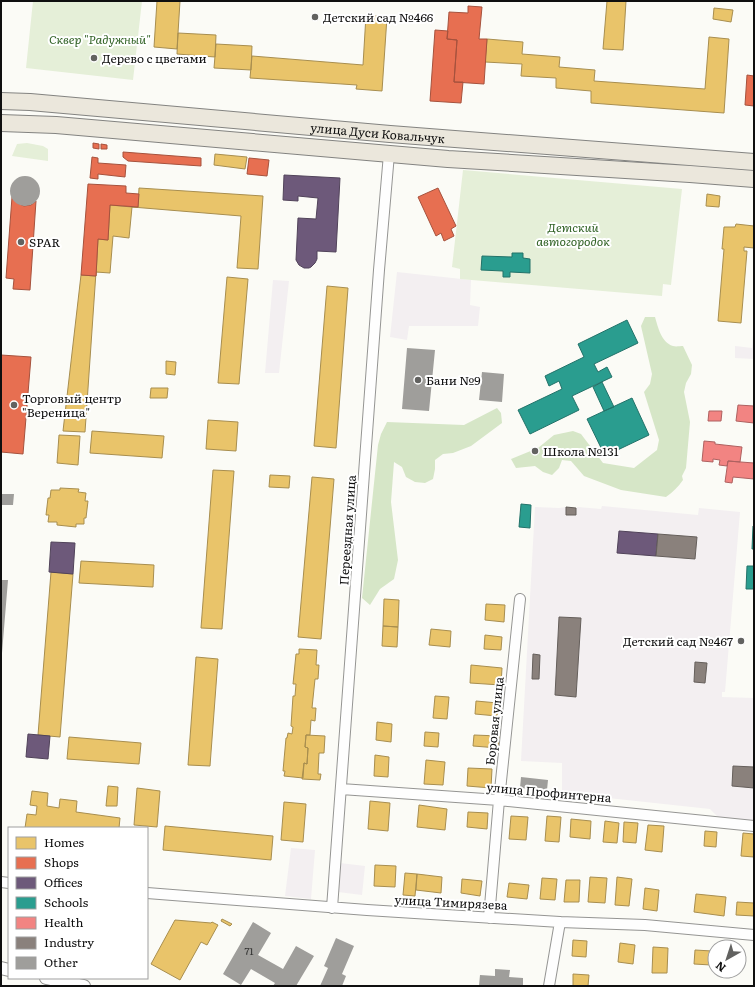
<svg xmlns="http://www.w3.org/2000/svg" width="755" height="987" font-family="Literata,serif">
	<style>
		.industrial { fill: #f3eff1 }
		.green { fill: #e5efd8 }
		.forest { fill: #d6e6c7 }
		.homes { fill: #e9c46a; stroke: #a88e4f }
		.shops { fill: #e76f51; stroke: #a6523d }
		.offices { fill: #6d597a; stroke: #51435a }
		.schools { fill: #2a9d8f; stroke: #227269 }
		.health { fill: #f28482; stroke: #ae6160 }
		.industry { fill: #8a817c; stroke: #655f5b }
		.building { fill: #9f9e9b }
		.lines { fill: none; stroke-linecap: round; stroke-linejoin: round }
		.minor-casing { stroke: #959593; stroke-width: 12 }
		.tertiary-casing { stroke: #959593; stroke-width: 14 }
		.primary-casing { stroke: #838380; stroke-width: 18 }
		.minor { stroke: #fefefe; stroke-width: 10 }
		.tertiary { stroke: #fefefe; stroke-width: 12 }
		.primary { stroke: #ebe7dc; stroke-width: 16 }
		.poi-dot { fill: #626260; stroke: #fff; stroke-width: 1.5 }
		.labels { text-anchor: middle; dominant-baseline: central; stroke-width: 4; stroke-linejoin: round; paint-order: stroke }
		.number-label { font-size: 10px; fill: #333332 }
		.poi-label { font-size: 12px; fill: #0f0f0f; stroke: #fff; text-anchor: start }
		.park-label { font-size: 12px; font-style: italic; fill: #316225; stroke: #fff }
		.street-label { font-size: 12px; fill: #0f0f0f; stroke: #fff }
	</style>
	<rect width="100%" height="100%" fill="#fbfbf6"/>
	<!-- industrial -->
	<path class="industrial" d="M397 272 471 280 470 305 480 307 478 326H409L407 340 390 337Z
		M273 280 289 281 279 373H265Z
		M754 323V359L735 358V346L752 348Z
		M602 506 698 515 699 508 740 512 725 692H722V697L754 698V821L720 819 710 809 562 793V763L521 761 535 507 559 508 566 507 576 508 578 507 601 509Z
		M291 848 315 850 311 899 285 896Z
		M340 863 365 866 362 895 338 892Z"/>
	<!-- green -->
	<path class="green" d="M33 1H142L133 80 26 68Z
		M27 143 43 146 48 149V161L12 156 17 144Z
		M463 170 682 189 671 285 663 284 662 296 460 279V269L452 267Z"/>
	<!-- forest -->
	<path class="forest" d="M645 317H655C658 327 661 342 673 346 676 347 680 346 683 346L692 365 691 374 686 383 684 392 690 422 686 468 682 476 683 480C678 487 673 492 666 497L621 490 584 476 571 461 562 460 559 468 552 475 543 472 535 466 516 468 511 459 538 448 554 435 573 431 581 434 603 463 634 468 657 450 659 440 644 392 650 384 652 374 641 326Z
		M497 408 501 413 502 423 471 446 453 453 443 454 435 460V469L433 479 425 483 415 482 406 477 402 467 394 462 391 502 398 560 394 579 380 589 370 605 362 598 378 445 381 434 387 422 464 425Z"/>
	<!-- homes -->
	<path class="homes" d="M157 1H180L177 49 154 47Z
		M607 1H626L623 50 603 49Z
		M714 8 733 10 731 22 713 19Z
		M366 15 387 17 382 91 356 89 357 85 250 78 252 56 363 65Z
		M178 33 216 35 215 57 177 54Z
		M709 37 729 39 724 113 591 103V91L556 88V78L521 76 522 64 485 62 487 39 523 42 522 54 560 57 559 67 595 70 594 81 705 89Z
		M216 44 252 46 251 70 214 68Z
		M215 154 247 157 245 169 214 165Z
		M139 188 263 196 258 269 237 268 241 216 132 207H138Z
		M707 194 720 196 719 207 706 206Z
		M110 205 132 207 129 238 113 236 110 273 96 272 85 432 63 431 81 275 96 276 98 239 108 240Z
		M736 224 754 226V248L744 247V251H747L741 323 718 321 724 249H722L724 227H735Z
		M227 277 248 279 239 384 218 383Z
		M327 286 348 288 336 448 314 446Z
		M166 361 176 362 175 375 166 374Z
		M151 388H168L167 398H150Z
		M208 420 238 422 236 451 206 449Z
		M92 431 164 436 162 458 90 453Z
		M59 435 80 436 78 465 57 463Z
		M213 470 234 471 222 629 201 628Z
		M270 475 290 476 289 488 269 487Z
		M312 477 334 479 321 639 298 637Z
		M60 488 79 489 78 492 86 493 85 501H88L86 518H84V524H76V527L57 525V522H48L49 515H46L48 498H50L51 490H60Z
		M81 561 154 565 153 587 79 583Z
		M51 572 73 574 60 737 38 735Z
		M384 599 399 600 398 627 383 626Z
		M486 604 505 605 504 622 485 620Z
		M383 626 398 627 397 647 382 646Z
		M431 629 451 631 450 647 429 645Z
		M485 635 502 637 501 650 484 649Z
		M299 649 317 650 316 665H319L318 679H315L312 708H316L315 721 311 720 310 735H306L305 747 308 748 307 764 304 763 303 778 284 776 285 771H283L286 738H287L288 733 292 734 293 727 291 726 293 696H295L296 684H293L296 654H299Z
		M196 657 218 659 210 766 188 765Z
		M471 665 502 668 501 685 470 683Z
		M435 696 449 697 447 719 433 718Z
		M476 701 498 703 497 716 475 714Z
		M377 722 392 724 391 742 376 740Z
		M425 732 439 733 438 747 424 746Z
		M306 735 325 736 324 753H319L318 774H321L320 780 302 779 304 763 307 764 308 748 305 747Z
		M474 735 499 736 498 748 473 746Z
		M69 737 141 743 139 764 67 759Z
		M375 755 389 757 388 777 374 776Z
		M426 760 445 762 443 785 424 784Z
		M468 768 492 769 491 788 467 786Z
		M108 786 118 787 117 806H106Z
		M137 788 160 791 157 827 134 825Z
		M32 791 48 793 47 806 59 808 60 799 77 801 76 812 120 818 119 828H25L27 814 36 815 37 806 30 805Z
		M370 801 390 803 388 831 368 829Z
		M284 802 306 804 303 842 281 840Z
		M419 805 447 809 445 830 417 827Z
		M468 812 488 813 487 829 467 827Z
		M511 816 528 817 526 840 509 839Z
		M547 816 561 817 559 842 545 841Z
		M571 819 591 821 590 839 570 837Z
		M605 821 619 823 617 843 603 842Z
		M624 822 638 823 636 843 623 842Z
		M648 825 664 826 662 852 645 850Z
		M165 826 273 836 271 860 163 850Z
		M705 831 717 832 716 847 704 846Z
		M743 833 754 834V857L741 856Z
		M375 865 396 866 395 887 374 886Z
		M405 873 417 874 415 896 403 895Z
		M417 874 442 877 441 893 416 890Z
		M590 877 607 878 605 903 588 902Z
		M617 877 632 879 629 906 615 905Z
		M542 878 557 879 555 900 540 899Z
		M462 879 482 881 480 896 461 893Z
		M566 880H580L579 902H564Z
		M509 883 529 885 527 899 507 897Z
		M645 888 659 890 657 911 643 909Z
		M696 894 726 897 724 916 694 912Z
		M737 902 754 903V916L736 915Z
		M222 919 232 924 230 926 221 921Z
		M175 920 211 923 212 922 218 925 207 945 201 942 180 980 151 964Z
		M573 940 587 941 586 957 572 956Z
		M620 943 635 945 633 964 618 962Z
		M653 947 668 948 667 973H652Z
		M695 950 712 951 711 965 694 964Z
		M573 974 589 975 588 986H573Z"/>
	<!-- shops -->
	<path class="shops" d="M468 6 482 7 479 39H487L484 84 454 82 457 40 447 39 449 12 468 13Z
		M435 30 448 31 447 39 457 40 454 82H463L461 103 430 101Z
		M747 75 754 76V106L745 105Z
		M93 143 99 144V149L93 148Z
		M101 144 107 145V149H101Z
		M123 152 201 158V166L128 161 123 157Z
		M92 157 98 158V163L126 165 125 177 98 174V179L90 178Z
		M249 158 269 160 267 176 247 174Z
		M88 184 126 186V193L139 194 138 207 110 205 108 240 98 239 96 276 81 275Z
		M438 188 456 226 451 229 454 236 444 241 441 233 436 236 418 197Z
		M12 197 17 203 24 206 31 205 36 201 30 290 13 289 14 279 6 278Z
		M1 355 31 357 23 454 1 452Z"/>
	<!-- offices -->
	<path class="offices" d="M284 175 340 178 336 252 317 251V259L315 263 311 267 309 268H304L299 265 296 260 298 218 316 219 318 198 298 196V201L283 200Z
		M619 531 658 534 656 556 617 553Z
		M51 542 75 543 73 574 49 572Z
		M28 734 50 736 48 759 26 757Z"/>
	<!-- schools -->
	<path class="schools" d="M512 253H523V258L530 259V273L510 272V277H503V271L481 270 482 256 512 257Z
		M627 320 638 343 594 364 598 372 607 367 612 377 572 396 579 410 530 434 518 410 562 389 559 381 549 386 545 376 584 357 578 344Z
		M602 382 614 407 604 411 593 387Z
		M632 398 649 435 605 456 587 419Z
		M521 504 531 505 530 528 519 527Z
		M753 526H754V549H752Z
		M747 566H754V589H746Z"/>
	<!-- health -->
	<path class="health" d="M738 405 754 406V423L736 421Z
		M709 411H722L721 421H708Z
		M704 441 715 442V444L742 447 740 462 728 461 727 466 719 465 720 460 713 459V462L702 461Z
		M728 461 754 463V479L733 477 732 483 725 482Z"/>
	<!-- industry -->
	<path class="industry" d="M566 507 576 508V515H566Z
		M658 534 697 537 695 559 656 556Z
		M559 617 581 618 576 697 555 695Z
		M533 654 540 655 539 679H532Z
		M695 662 707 663 705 683 694 682Z
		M733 766 754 767V788L732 786Z"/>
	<!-- building -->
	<path class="building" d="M10 191a15 15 0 1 1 30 0a15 15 0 1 1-30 0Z
		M407 348 435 350 429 411 402 409Z
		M482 372 504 374 502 402 479 400Z
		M1 494H14L13 505H1Z
		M1 580H8L2 653H1Z
		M521 777 548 780 547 790 520 788Z
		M253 922 271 933 258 955 283 969 296 946 314 956 296 986H273L275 983 251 969 241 985 223 974Z
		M336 938 354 946 342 974 346 976 342 986H320L328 968 324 966Z
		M495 969 510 970 509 977 523 978V986H479L480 975 495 976Z"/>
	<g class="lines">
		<!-- minor casing -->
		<g class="minor-casing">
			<path id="minor" d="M341 789 499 800 754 826
				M1 882 9 883
				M147 893 367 910 560 922 645 925 754 935
				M332 908 379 270 389 154
				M489 918 499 800 520 599
				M549 986 560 922"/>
		</g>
		<!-- tertiary casing -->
		<g class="tertiary-casing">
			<path id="tertiary" d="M1 968 9 970
				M46 978 84 986"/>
		</g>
		<!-- primary casing -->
		<g class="primary-casing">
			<g id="primary">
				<path id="s1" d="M1 101 30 102 390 134 754 162"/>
				<path d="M1 123 56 125 448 159 690 174 754 179"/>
			</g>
		</g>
		<!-- minor -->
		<use href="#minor" class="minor"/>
		<!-- tertiary -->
		<use href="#tertiary" class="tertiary"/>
		<!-- primary -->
		<use href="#primary" class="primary"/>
	</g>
	<!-- markers -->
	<g class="poi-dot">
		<circle cx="315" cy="17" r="4"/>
		<circle cx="94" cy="58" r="4"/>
		<circle cx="21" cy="242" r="4"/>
		<circle cx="418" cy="380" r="4"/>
		<circle cx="14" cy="405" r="4"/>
		<circle cx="535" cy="451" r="4"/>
		<circle cx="741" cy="641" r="4"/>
	</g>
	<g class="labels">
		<!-- number labels -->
		<g class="number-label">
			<text x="249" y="950">71</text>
		</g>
		<!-- poi labels -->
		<g class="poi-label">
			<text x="323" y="17">Детский сад №466</text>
			<text x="102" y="58">Дерево с цветами</text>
			<text x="29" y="242">SPAR</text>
			<text x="426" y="380">Бани №9</text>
			<text x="22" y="398">Торговый центр<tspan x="22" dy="14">"Вереница"</tspan></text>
			<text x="543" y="451">Школа №131</text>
			<text x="733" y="641" text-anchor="end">Детский сад №467</text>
		</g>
		<!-- park labels -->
		<g class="park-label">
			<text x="100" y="39">Сквер "Радужный"</text>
			<text x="573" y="227">Детский<tspan x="573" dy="14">автогородок</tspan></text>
		</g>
		<!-- street labels -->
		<g class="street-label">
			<text stroke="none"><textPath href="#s1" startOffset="378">улица Дуси Ковальчук</textPath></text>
			<text transform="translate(347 530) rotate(-86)">Переездная улица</text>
			<text transform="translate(494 721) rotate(-84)">Боровая улица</text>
			<text transform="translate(549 792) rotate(5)">улица Профинтерна</text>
			<text transform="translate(451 902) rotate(3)">улица Тимирязева</text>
		</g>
	</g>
	<!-- border -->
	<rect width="755" height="987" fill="none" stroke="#0f0f0f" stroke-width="4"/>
	<!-- legend -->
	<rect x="8" y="827" width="140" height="152" fill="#ffffff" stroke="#9f9f9f"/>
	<rect x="16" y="837" width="20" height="12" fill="#e9c46a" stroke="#9f9f9f"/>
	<text x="44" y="847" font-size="12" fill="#0f0f0f">Homes</text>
	<rect x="16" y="857" width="20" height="12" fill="#e76f51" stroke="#9f9f9f"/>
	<text x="44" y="867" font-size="12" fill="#0f0f0f">Shops</text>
	<rect x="16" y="877" width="20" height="12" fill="#6d597a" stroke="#9f9f9f"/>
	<text x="44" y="887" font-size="12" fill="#0f0f0f">Offices</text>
	<rect x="16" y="897" width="20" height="12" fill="#2a9d8f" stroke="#9f9f9f"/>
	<text x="44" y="907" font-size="12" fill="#0f0f0f">Schools</text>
	<rect x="16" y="917" width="20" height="12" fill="#f28482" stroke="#9f9f9f"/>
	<text x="44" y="927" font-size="12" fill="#0f0f0f">Health</text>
	<rect x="16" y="937" width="20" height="12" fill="#8a817c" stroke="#9f9f9f"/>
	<text x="44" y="947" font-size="12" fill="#0f0f0f">Industry</text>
	<rect x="16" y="957" width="20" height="12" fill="#9f9e9b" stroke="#9f9f9f"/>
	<text x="44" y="967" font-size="12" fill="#0f0f0f">Other</text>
	<!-- north arrow -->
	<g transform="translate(727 959) rotate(219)"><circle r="19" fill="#ffffff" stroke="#9f9f9f"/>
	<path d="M0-3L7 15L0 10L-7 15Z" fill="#626260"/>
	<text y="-6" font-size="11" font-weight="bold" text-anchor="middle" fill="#0f0f0f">N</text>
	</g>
</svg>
